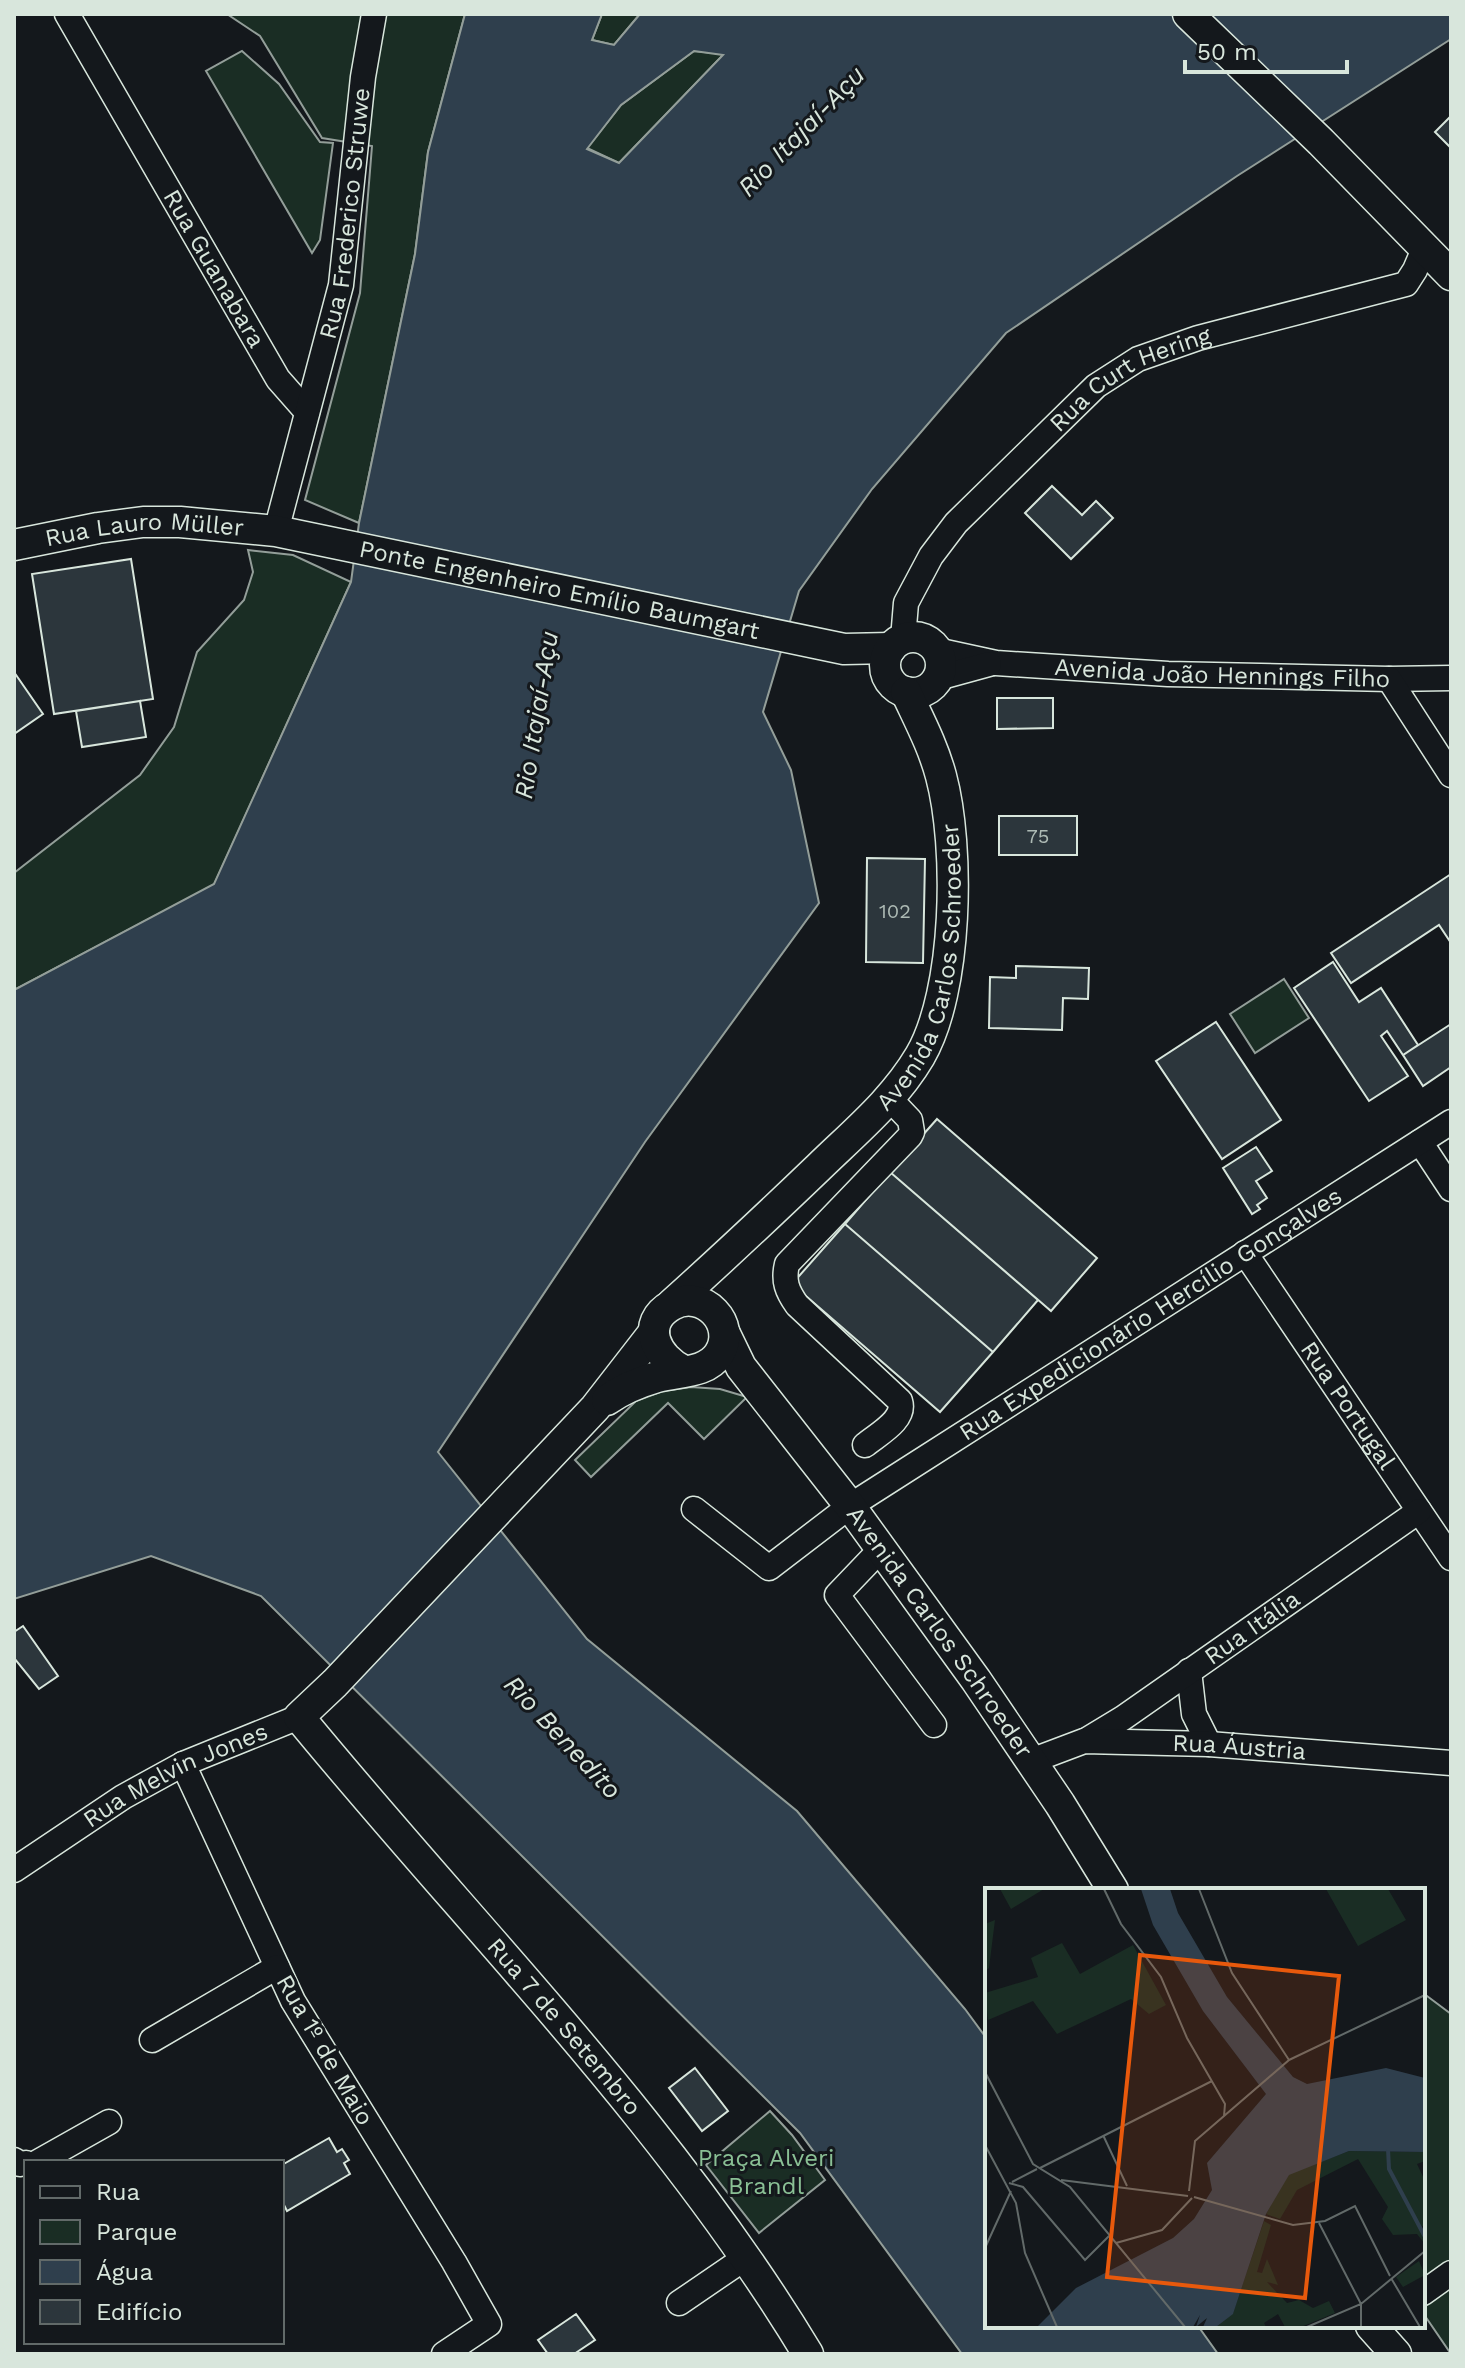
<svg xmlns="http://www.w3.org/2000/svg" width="1465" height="2368" font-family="'Work Sans',sans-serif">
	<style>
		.green { fill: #1a2d24; stroke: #939e99; stroke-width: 2 }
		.water { fill: #2f3f4d; stroke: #939e99; stroke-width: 2; fill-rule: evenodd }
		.building { fill: #2c363c; stroke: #d8e6dc; stroke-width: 2 }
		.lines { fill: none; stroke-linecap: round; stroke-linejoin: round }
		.minor-casing { stroke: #d8e6dc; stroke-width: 27 }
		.major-casing { stroke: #d8e6dc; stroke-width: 33 }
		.minor { stroke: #14181c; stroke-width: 24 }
		.major { stroke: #14181c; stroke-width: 30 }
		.labels { text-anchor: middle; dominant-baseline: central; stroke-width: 6; stroke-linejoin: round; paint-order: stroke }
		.number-label { font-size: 20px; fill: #adbab4 }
		.street-label { font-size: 24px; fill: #d8e6dc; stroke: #14181c }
		.park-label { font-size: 24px; fill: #8ac095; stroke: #14181c }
		.water-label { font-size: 26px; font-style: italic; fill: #d8e6dc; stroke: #14181c }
		.inset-river { fill: none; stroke: #2f3f4d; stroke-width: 4 }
		.inset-road { fill: none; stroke: #626a69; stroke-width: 2 }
		.view { fill: #e8590c; fill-opacity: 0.15; stroke: #e8590c; stroke-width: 4 }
		.inset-edge { fill: none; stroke: #d8e6dc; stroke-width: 4 }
	</style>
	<rect width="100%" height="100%" fill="#14181c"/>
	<!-- green -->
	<path class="green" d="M227 14H465L428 152 415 254 359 523 305 500 360 293 372 146 322 138 260 36Z
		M602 14H640L614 45 592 40Z
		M242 51 279 84 320 142 333 143 320 240 312 253 206 71Z
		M694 51 724 54 619 163 587 148 621 105Z
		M248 550 293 555 351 582 214 885 14 990V873L140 775 174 727 197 652 244 600 253 572Z
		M1284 979 1309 1018 1255 1053 1230 1014Z
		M691 1387 720 1389 747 1397 704 1439 668 1403 591 1477 575 1460 636 1401 663 1391Z
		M1423 1993 1451 2014V2354L1423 2313Z
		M770 2111 792 2135 825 2180 759 2233 706 2165Z"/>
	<!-- water -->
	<path class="water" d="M465 14H602L592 40 614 45 640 14H1451V39L1237 176 1006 333 872 489 799 591 763 712 791 770 819 903 645 1142 438 1452 587 1639 797 1811 965 2009 987 2039V2326H1198L1218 2354H962L800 2133 261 1596 151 1556 14 1599V990L214 884 351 582 359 523 415 254 428 152ZM694 51 723 55 619 163 587 149 621 105Z"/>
	<!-- building -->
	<path class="building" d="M1451 116V148L1435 132Z
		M1052 486 1082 515 1096 501 1113 518 1071 559 1025 513Z
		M131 559 153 699 54 714 32 574Z
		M14 672 43 714 14 734Z
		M997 698H1053V728L997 729Z
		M140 701 146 737 82 747 76 711Z
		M999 816H1077V855H999Z
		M867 858 925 859 923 963 866 962Z
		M1451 874V943L1439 925 1351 983 1331 953Z
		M1333 962 1359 1002 1381 988 1418 1045 1403 1055 1387 1031 1381 1036 1408 1076 1369 1101 1294 988Z
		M1016 966 1089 968 1088 999 1063 998 1062 1030 989 1028 990 977 1016 978Z
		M1216 1022 1281 1120 1222 1159 1156 1061Z
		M1451 1024V1067L1423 1086 1403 1055Z
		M937 1119 1097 1258 1051 1311 890 1172Z
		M1256 1147 1272 1171 1256 1181 1267 1198 1257 1205 1260 1209 1252 1214 1223 1168Z
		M890 1172 1038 1300 993 1352 845 1224Z
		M845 1224 993 1352 940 1412 792 1284Z
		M23 1626 58 1676 39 1689 14 1658V1632Z
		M695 2068 728 2111 702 2131 669 2088Z
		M329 2138 337 2152 342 2149 349 2160 344 2163 350 2174 287 2211 282 2201V2165Z
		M576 2314 595 2340 574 2354H548L538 2340Z"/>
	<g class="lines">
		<!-- minor casing -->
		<g class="minor-casing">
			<g id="minor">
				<path id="s1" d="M67 14 278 379 307 412"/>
				<path id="s2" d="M276 531 341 285 363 77 374 14"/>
				<path id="s3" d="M903 639 906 603 931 556 956 523 1096 386 1138 359 1198 338 1406 284 1415 270 1424 249"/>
				<path id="s4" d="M936 650 996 663 1168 674 1389 679 1451 678"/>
				<path d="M938 678 989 664"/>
				<path d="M1389 679 1451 775"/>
				<path d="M1420 1142 1451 1189"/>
				<path id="s5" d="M1245 1253 1451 1558"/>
				<path d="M865 1445C878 1434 906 1420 900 1401L797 1305C787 1291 783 1281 787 1264L910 1136 912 1132 910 1120 890 1099"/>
				<path id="s6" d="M694 1509 769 1568 850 1506 1451 1122"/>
				<path d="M881 1549 837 1595 934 1725"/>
				<path d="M1189 1671 1194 1714 1209 1744"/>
				<path id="s7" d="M1085 1741 1123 1718 1419 1511"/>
				<path id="s8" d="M1031 1761 1084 1741 1209 1744 1451 1763"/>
				<path d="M183 1764 293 2001 454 2262 489 2324 444 2354"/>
				<path id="s9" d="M14 1870 123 1797 183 1764 299 1717"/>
				<path d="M152 2040 277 1967"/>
				<path d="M14 2160 20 2164 26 2163"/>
				<path d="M38 2162 109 2122"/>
				<path d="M1423 2293 1451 2273"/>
				<path d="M679 2303 745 2258"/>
			</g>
		</g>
		<!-- major casing -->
		<g class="major-casing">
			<g id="major">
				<path d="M1188 14 1321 142 1451 275"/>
				<path id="s10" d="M14 545 98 528 143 522H180L276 531 844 649 891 648"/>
				<circle cx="913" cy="665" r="28"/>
				<path id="s11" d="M672 1304C722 1259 770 1214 819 1167 855 1132 894 1100 920 1056 958 991 960 847 941 776 933 746 919 720 906 692"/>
				<path id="s12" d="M654 1332 595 1408 335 1683 299 1717C471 1927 667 2120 808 2354"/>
				<path id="s13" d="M725 1334 741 1367 850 1506 976 1680 1060 1804 1113 1890"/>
				<path d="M607 1400C622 1389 640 1382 657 1377 678 1371 706 1374 719 1354 738 1324 703 1288 672 1305 639 1323 656 1358 684 1371"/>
				<path d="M1371 2326 1396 2354"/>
			</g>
		</g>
		<!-- minor -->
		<use href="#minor" class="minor"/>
		<!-- major -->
		<use href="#major" class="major"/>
	</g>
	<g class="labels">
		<!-- number labels -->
		<g class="number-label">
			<text x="1038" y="836">75</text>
			<text x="895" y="911">102</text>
		</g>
		<!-- street labels -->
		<g class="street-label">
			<text stroke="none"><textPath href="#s2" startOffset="326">Rua Frederico Struwe</textPath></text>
			<text stroke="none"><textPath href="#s1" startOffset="294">Rua Guanabara</textPath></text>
			<text stroke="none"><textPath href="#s3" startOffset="360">Rua Curt Hering</textPath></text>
			<text stroke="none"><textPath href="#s10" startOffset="132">Rua Lauro Müller</textPath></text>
			<text stroke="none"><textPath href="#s10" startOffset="554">Ponte Engenheiro Emílio Baumgart</textPath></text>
			<text stroke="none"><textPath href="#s4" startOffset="288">Avenida João Hennings Filho</textPath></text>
			<text stroke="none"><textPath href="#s11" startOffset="438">Avenida Carlos Schroeder</textPath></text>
			<text stroke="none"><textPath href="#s6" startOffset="554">Rua Expedicionário Hercílio Gonçalves</textPath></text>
			<text stroke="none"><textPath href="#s5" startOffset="184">Rua Portugal</textPath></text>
			<text stroke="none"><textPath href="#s7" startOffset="202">Rua Itália</textPath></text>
			<text stroke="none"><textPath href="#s13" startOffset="368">Avenida Carlos Schroeder</textPath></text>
			<text stroke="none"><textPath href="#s8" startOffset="212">Rua Áustria</textPath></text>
			<text stroke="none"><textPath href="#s9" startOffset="188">Rua Melvin Jones</textPath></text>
			<text stroke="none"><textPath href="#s12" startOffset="932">Rua 7 de Setembro</textPath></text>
			<text transform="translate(325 2050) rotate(60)">Rua 1º de Maio</text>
		</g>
		<!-- park labels -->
		<g class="park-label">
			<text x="766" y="2158">Praça Alveri<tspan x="766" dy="28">Brandl</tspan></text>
		</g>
		<!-- water labels -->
		<g class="water-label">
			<text transform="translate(801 131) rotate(-46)">Rio Itajaí-Açu</text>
			<text transform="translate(536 715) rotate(-81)">Rio Itajaí-Açu</text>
			<text transform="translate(563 1737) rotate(47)">Rio Benedito</text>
		</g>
	</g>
	<!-- overview -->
	<g transform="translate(985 1888)">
		<rect width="440" height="440" fill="#14181c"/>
		<path d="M15 1H59L26 21ZM341 1H403L421 32 373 58ZM10 32 4 80 0 83V36ZM77 55 95 86 148 57 181 117 164 126 146 111 72 146 48 113 3 132 0 105 53 89 46 70ZM364 263 440 264V273L432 276 440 293V336L435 340 440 356 432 346 408 347 397 331 403 319 373 271 312 302 295 331 281 326 304 286ZM279 333 286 337 272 384 277 385 282 371 293 397 282 394 302 415 314 412 328 420 344 413 350 425 316 439H300L293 426 279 435 281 439H231L248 425ZM434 373 440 387 418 399 411 389Z" fill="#1a2d24"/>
		<path d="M156 1H185L193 25 242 109 308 189 322 196 401 180 440 190V264L364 263 304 287 281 326 248 426 231 439H218L222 430 211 439 215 427 208 439H52L91 400 188 350 209 331 227 302 222 275 281 206 218 123 168 37Z" fill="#2f3f4d"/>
		<path class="inset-river" d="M403 261 404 281 440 349"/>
		<path class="inset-road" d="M119 1 136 36 176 89 202 150 240 216 239 228M304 172 440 107M0 184 48 276 85 299 200 439M118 247 142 298M0 257 31 315 40 365 72 439M55 280 227 193M76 292 203 308M27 294 52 281M24 295 38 299 100 372 124 348M204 303 210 253 304 172 247 85 214 1M209 309 308 337 340 333 370 318 405 388M334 335 376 416V439M131 355 177 342 207 310M0 360 26 303M406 390 435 439M322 439 376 416 440 363"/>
		<path class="view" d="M155 67 354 88 320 410 122 389Z"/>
		<rect width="440" height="440" class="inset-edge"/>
	</g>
	<!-- border -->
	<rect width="1465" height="2368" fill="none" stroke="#d8e6dc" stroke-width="32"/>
	<!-- legend -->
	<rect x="24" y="2160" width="260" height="184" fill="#14181c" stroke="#626a69" stroke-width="2"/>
	<rect x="40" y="2186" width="40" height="12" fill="#14181c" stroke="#626a69" stroke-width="2"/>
	<text x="96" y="2200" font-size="24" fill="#d8e6dc">Rua</text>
	<rect x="40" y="2220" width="40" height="24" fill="#1a2d24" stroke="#626a69" stroke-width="2"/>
	<text x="96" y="2240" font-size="24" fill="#d8e6dc">Parque</text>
	<rect x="40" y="2260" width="40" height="24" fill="#2f3f4d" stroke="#626a69" stroke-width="2"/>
	<text x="96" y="2280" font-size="24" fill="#d8e6dc">Água</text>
	<rect x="40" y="2300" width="40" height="24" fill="#2c363c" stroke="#626a69" stroke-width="2"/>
	<text x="96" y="2320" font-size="24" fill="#d8e6dc">Edifício</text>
	<!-- scale -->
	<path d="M1185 60v12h162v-12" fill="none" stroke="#d8e6dc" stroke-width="4"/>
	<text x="1197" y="60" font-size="24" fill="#d8e6dc" stroke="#14181c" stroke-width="6" paint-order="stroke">50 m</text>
</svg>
